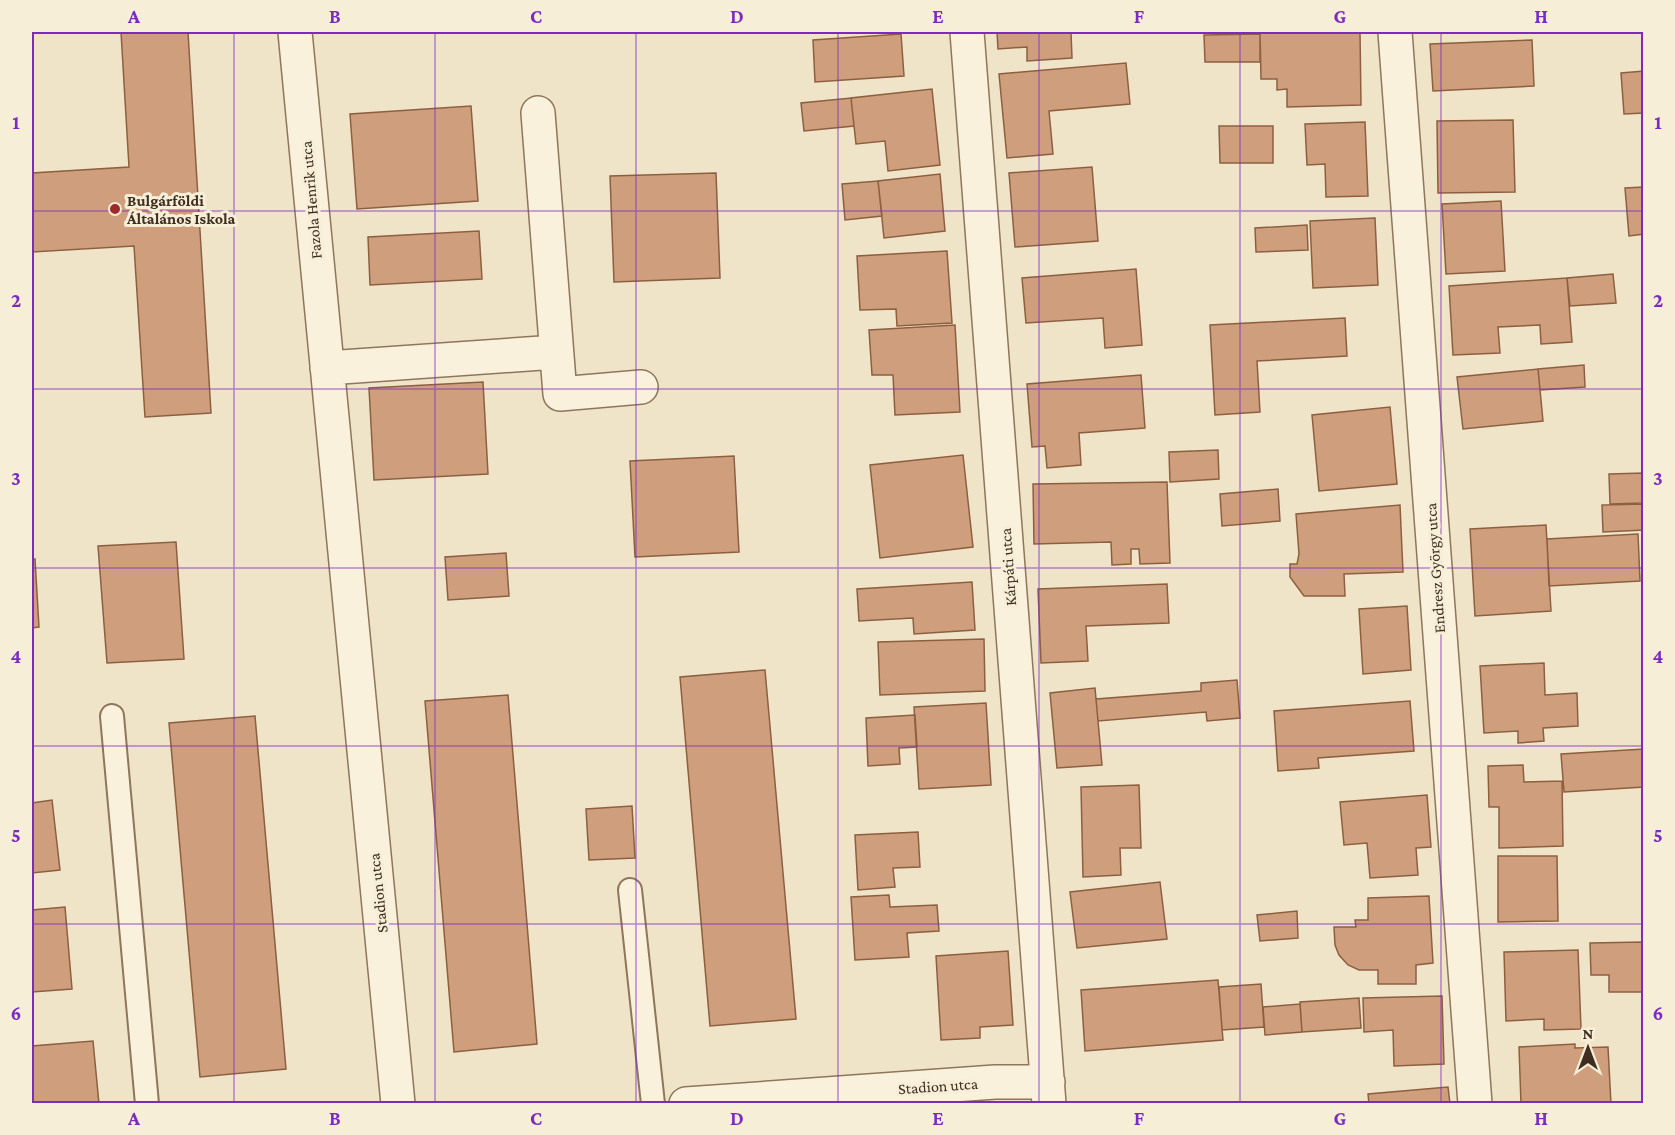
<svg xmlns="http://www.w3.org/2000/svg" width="1675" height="1135" font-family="'Crimson Pro',serif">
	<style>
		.building { fill: #cf9f7d; stroke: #8d5f41; stroke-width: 1.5 }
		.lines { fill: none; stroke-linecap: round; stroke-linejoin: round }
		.service-casing { stroke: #8d765c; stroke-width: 26 }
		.minor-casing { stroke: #8d765c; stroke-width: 36 }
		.service { stroke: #faf1dc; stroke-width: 22 }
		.minor { stroke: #faf1dc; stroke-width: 33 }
		.grid { fill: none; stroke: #7b2cbf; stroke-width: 1.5; stroke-opacity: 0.55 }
		.poi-dot { fill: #9e2a2b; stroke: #f7eed8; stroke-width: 2 }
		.labels { text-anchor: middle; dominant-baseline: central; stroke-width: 6; stroke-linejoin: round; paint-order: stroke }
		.poi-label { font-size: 16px; font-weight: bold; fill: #3d2e20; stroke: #f7eed8; text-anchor: start }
		.street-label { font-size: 16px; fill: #3d2e20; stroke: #f7eed8 }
		.neatline { fill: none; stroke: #7b2cbf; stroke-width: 2 }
		.grid-label { font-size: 20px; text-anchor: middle; font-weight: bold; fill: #7b2cbf }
	</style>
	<rect width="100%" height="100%" fill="#f0e4c8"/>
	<!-- building -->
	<path class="building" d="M121 32H188L211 413 145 417 134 246 32 252V173L129 167Z
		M997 32H1071L1072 58 1027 61V47L998 49Z
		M1260 32H1360L1361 105 1287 107V89L1277 90V79H1261Z
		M901 34 904 76 815 82 813 40Z
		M1260 34V62H1205L1204 35Z
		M1532 40 1534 86 1433 91 1430 44Z
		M1126 63 1130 104 1049 111 1053 154 1007 158 999 74Z
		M1644 71V113L1624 114 1621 73Z
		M932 89 940 165 888 171 885 141 856 144 851 98Z
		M851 98 854 126 804 131 801 103Z
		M471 106 478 201 357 209 350 114Z
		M1513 120 1515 192 1438 193 1437 121Z
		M1365 122 1368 196 1326 197 1325 164 1307 165 1305 124Z
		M1219 126H1273V163H1220Z
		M1092 167 1098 241 1015 247 1009 173Z
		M716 173 720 278 614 282 610 176Z
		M940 174 945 231 884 238 878 181Z
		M878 181 882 216 845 220 842 184Z
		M1644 187V234L1629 236 1625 188Z
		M1501 201 1505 271 1446 274 1442 204Z
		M1375 218 1378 285 1313 288 1310 221Z
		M1307 225 1308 250 1256 252 1255 228Z
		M479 231 482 279 370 285 368 237Z
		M947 251 952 323 897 326 896 309 860 310 857 256Z
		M1136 269 1142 345 1105 348 1103 318 1026 323 1022 278Z
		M1613 274 1616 303 1570 306 1567 278Z
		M1567 278 1572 342 1541 344 1540 325 1498 327 1500 353 1453 355 1449 286Z
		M1345 318 1347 356 1257 361 1260 412 1215 415 1210 325Z
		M955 325 960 412 895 415 893 375H872L869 330Z
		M1584 365 1585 387 1540 390 1538 369Z
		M1538 369 1543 421 1463 429 1457 377Z
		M1141 375 1145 428 1079 433 1081 465 1047 468 1045 446 1032 447 1027 384Z
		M483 382 488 474 374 480 369 388Z
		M1390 407 1397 484 1319 491 1312 415Z
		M1218 450 1219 479 1170 482 1169 452Z
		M963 455 973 547 880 558 870 465Z
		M734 456 739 552 635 557 630 461Z
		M1644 473V503L1610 504 1609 474Z
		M1167 482 1170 563 1140 564 1139 549H1131V564L1112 565 1111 542 1034 544 1033 484Z
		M1278 489 1280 521 1222 526 1220 494Z
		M1644 504V530L1603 532 1602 505Z
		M1400 505 1403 572 1344 574 1345 596H1304L1290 577V564H1297L1299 554 1296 514Z
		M1546 525 1551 611 1475 616 1470 529Z
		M1638 534 1640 581 1549 586 1547 539Z
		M176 542 184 659 107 663 98 546Z
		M506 553 509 596 448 600 445 557Z
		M35 559 39 627 32 628V560Z
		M972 582 975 630 914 634 913 618 859 621 857 589Z
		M1167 584 1169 623 1086 626 1088 661 1041 663 1038 589Z
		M1407 606 1411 670 1363 674 1359 609Z
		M984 639 985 691 880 695 878 642Z
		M1544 663 1545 695 1577 693 1578 726 1543 728 1544 741 1518 743V731L1484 733 1480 666Z
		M765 670 796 1019 710 1026 680 677Z
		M1237 680 1240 718 1207 721 1206 712 1098 721 1096 699 1201 691V683Z
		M1095 688 1102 765 1057 768 1050 693Z
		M508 695 537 1044 454 1052 425 701Z
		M1410 701 1414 751 1318 758 1319 768 1278 771 1274 711Z
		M986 703 991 785 919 789 914 707Z
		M915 715 917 747 899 748 900 764 868 766 866 718Z
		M255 716 286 1069 200 1077 169 723Z
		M1644 749V787L1564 792 1561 754Z
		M1523 765 1524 782 1562 781 1563 846 1499 848V807H1489L1488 766Z
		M1139 785 1141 848H1120L1121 875 1083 877 1081 787Z
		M1427 795 1431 847 1416 848 1418 875 1370 878 1367 843 1344 845 1340 802Z
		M52 800 60 870 32 873V803Z
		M632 806 635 858 589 860 586 809Z
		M918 832 920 867 893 868 895 887 858 890 855 835Z
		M1498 856H1557L1558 921 1498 922Z
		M1160 882 1167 939 1077 948 1070 892Z
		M889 895 890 907 937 905 939 931 907 933 909 957 855 960 851 897Z
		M1429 896 1433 963 1416 965V984H1378V970H1359L1348 965 1339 955 1335 945 1334 927H1356L1355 920H1368V898Z
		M65 907 72 989 32 992V910Z
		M1297 911 1298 938 1260 941 1257 915Z
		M1644 942V992H1609V975H1591L1590 943Z
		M1578 950 1581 1029 1544 1030V1019L1506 1021 1504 952Z
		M1008 951 1013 1025 980 1027V1038L941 1040 936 956Z
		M1218 980 1223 1040 1085 1051 1081 990Z
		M1261 984 1264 1027 1222 1030 1219 987Z
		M1442 996 1444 1064 1394 1066 1393 1030 1364 1032 1363 998Z
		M1359 998 1361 1028 1302 1032 1300 1002Z
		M1300 1004 1302 1032 1265 1035 1263 1007Z
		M93 1041 99 1104H32V1046Z
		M1575 1044V1048L1608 1047 1611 1104H1521L1519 1047Z
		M1448 1087 1450 1104H1369L1368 1094Z"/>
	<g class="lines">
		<!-- service casing -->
		<g class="service-casing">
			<path id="service" d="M112 716 147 1104
				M630 890 653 1104"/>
		</g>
		<!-- minor casing -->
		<g class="minor-casing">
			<path id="minor" d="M295 32 398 1104
				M967 32 1049 1104
				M1395 32 1475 1104
				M538 113 560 394 641 387
				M327 368 556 352
				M686 1104 995 1082H1048"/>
		</g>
		<!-- service -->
		<use href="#service" class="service"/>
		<!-- minor -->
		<use href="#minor" class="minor"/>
	</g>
	<!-- grid -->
	<path class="grid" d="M234 32V1104M435 32V1104M636 32V1104M838 32V1104M1039 32V1104M1240 32V1104M1441 32V1104M32 211H1644M32 389H1644M32 568H1644M32 746H1644M32 924H1644"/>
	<!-- markers -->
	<circle class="poi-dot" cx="115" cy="209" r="6"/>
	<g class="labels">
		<!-- poi labels -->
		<g class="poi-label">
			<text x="127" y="200">Bulgárföldi<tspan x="127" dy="18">Általános Iskola</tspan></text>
		</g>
		<!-- street labels -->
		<g class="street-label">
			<text transform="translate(311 200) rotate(-95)">Fazola Henrik utca</text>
			<text transform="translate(1008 567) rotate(-94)">Kárpáti utca</text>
			<text transform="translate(1435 568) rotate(-94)">Endresz György utca</text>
			<text transform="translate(378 893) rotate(-96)">Stadion utca</text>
			<text transform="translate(938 1086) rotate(-4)">Stadion utca</text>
		</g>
	</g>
	<!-- border -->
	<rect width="1675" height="1135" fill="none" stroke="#f7eed8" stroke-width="66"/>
	<!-- north arrow -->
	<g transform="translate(1588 1048)" stroke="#f7eed8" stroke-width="4.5" paint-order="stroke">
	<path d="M0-4.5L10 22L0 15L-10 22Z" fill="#3d2e20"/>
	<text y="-9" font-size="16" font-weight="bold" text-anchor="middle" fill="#3d2e20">N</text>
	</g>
	<rect x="33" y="33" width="1609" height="1069" class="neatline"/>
	<g class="grid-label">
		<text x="134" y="23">A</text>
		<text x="335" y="23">B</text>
		<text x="536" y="23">C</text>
		<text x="737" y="23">D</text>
		<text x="938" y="23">E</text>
		<text x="1139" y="23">F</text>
		<text x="1340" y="23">G</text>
		<text x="1541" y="23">H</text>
		<text x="16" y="129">1</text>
		<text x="1658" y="129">1</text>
		<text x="16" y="307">2</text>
		<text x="1658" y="307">2</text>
		<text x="16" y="485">3</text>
		<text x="1658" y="485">3</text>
		<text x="16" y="663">4</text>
		<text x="1658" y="663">4</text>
		<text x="16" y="842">5</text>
		<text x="1658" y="842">5</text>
		<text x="16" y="1020">6</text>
		<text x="1658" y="1020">6</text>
		<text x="134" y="1125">A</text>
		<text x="335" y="1125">B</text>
		<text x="536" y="1125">C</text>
		<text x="737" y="1125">D</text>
		<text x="938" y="1125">E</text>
		<text x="1139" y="1125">F</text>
		<text x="1340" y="1125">G</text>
		<text x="1541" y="1125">H</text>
	</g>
</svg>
